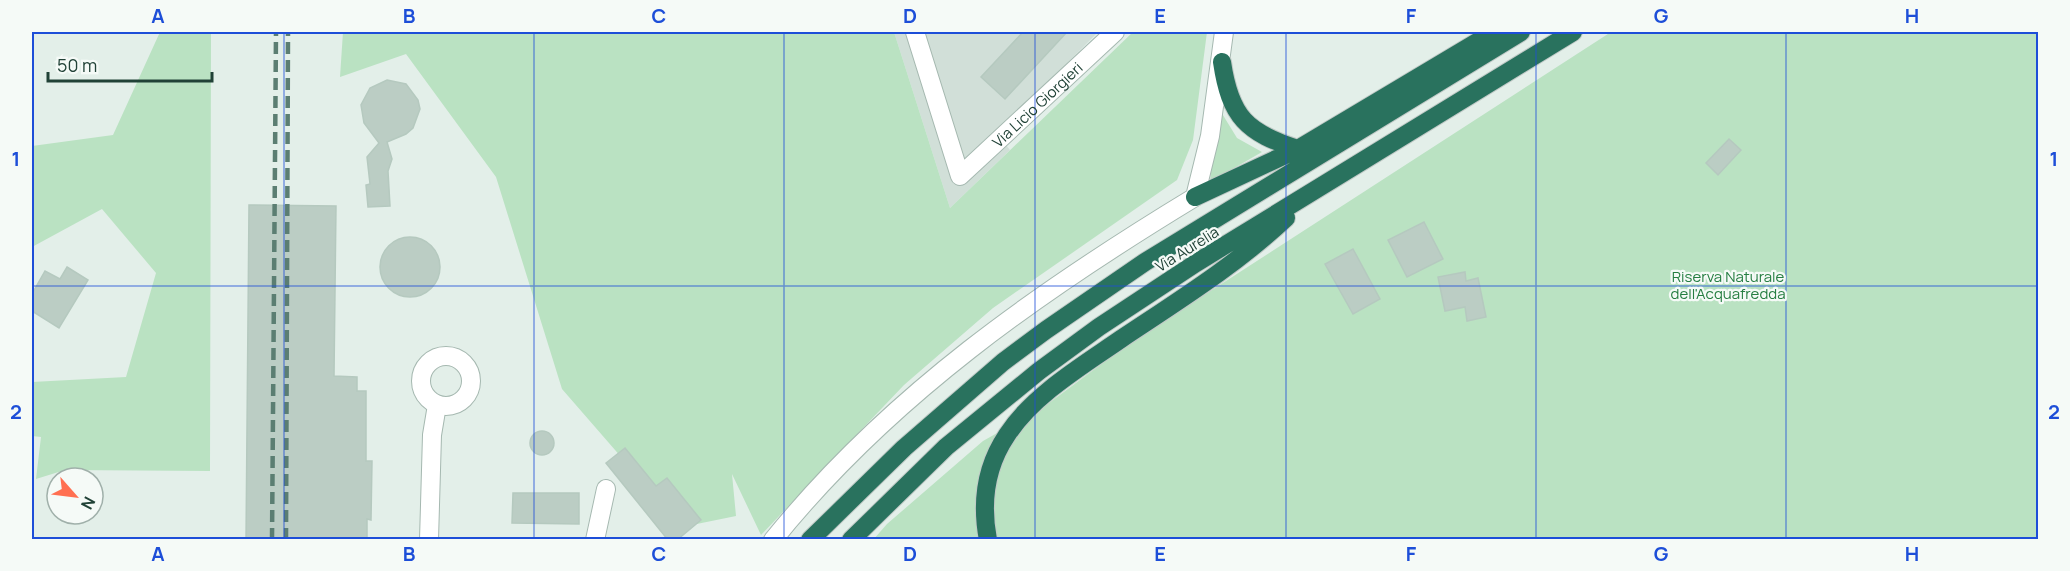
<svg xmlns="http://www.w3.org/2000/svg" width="2070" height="571" font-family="Manrope,sans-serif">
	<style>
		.built { fill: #d1dfd8 }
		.green { fill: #bae2c2 }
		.building { fill: #bbcdc4; stroke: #b5c9bf; stroke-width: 1.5 }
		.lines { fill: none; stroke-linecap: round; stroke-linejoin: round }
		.minor-casing { stroke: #a5b8b0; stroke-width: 20 }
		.highway-casing { stroke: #c1cac7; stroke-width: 20 }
		.minor { stroke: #fff; stroke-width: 18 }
		.highway { stroke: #29725e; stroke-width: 18 }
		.rail { stroke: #5b7e72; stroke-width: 4.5; stroke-dasharray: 12 6; stroke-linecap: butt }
		.grid { fill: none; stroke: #1d4ed8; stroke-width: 1.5; stroke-opacity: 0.55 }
		.labels { text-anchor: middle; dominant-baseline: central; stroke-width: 4.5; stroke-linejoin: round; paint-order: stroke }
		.street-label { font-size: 15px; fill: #214237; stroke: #f5faf7 }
		.park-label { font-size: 15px; fill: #267e42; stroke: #f5faf7 }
		.neatline { fill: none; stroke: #1d4ed8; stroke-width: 2 }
		.grid-label { font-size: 20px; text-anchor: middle; font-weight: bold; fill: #1d4ed8 }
	</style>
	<rect width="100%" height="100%" fill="#e3efe9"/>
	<!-- built -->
	<path class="built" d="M894 32H1098L997 134 1010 150 950 208Z"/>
	<!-- green -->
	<path class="green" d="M160 32H211L210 471 65 470 36 479 41 437 32 436V382L126 377 156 273 102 209 32 247V146L113 135Z
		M343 32H894L950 208 1133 32H1207L1193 140 1177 180 993 308 904 385 761 535 732 474 736 516 682 527 562 389 496 177 406 54 340 77Z
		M1611 32H2038V539L873 540 887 524 983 441 1045 406 1127 345Z
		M1218 107 1237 138 1262 152 1210 182Z"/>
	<!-- building -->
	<path class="building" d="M1023 32H1067L1005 99 981 77Z
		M387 80 406 84 418 100 420 109 413 128 406 134 387 142 392 159 388 171 390 206 368 207 366 185 370 184 367 157 379 143 364 123 361 105 370 88Z
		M1729 139 1741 150 1718 175 1706 163Z
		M249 205 336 206 334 376 357 377V391H366V461H372L371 520 367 519V540H246Z
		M1424 222 1443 259 1407 277 1388 240Z
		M380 267a30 30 0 1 1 60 0a30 30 0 1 1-60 0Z
		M1353 249 1380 299 1353 314 1325 264Z
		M67 267 88 280 59 328 32 311V294L45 271 60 279Z
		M1465 272 1466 281 1478 278 1486 317 1467 321 1465 307 1445 311 1438 277Z
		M530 443a12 12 0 1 1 24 0a12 12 0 1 1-24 0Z
		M625 448 656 486 667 478 701 520 677 540H668L606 463Z
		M513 493H579V524L512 523Z"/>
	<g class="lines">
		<!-- minor casing -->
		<g class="minor-casing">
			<g id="minor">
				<path id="s1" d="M915 32 960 176 1115 32"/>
				<circle cx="446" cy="381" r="25"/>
				<path d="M429 540 432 435 437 405"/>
				<path d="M595 540 606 489"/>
				<path d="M773 540C889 396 1040 291 1195 197L1210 136 1224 32"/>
			</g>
		</g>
		<!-- highway casing -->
		<g class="highway-casing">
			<path id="highway" d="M1222 62C1230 117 1247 133 1298 149
				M1195 197 1298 149 1494 32
				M810 540 904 448 1003 362 1046 330 1145 262 1521 32
				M851 540 946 447 1039 371 1099 327 1196 263 1573 32
				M988 540C981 503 986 466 1007 435 1033 395 1082 366 1121 339 1178 301 1236 265 1286 218"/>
		</g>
		<!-- minor -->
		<use href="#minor" class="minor"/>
		<!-- highway -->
		<use href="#highway" class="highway"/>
		<!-- rail -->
		<path class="rail" d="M272 540 276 32
			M286 540 288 32"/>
	</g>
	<!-- grid -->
	<path class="grid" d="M284 32V540M534 32V540M784 32V540M1035 32V540M1286 32V540M1536 32V540M1786 32V540M32 286H2038"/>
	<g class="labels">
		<!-- street labels -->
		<g class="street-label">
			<text stroke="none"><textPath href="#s1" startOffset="256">Via Licio Giorgieri</textPath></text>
			<text transform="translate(1187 249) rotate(-32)">Via Aurelia</text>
		</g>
		<!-- park labels -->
		<g class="park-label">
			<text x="1728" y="276">Riserva Naturale<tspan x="1728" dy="17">dell'Acquafredda</tspan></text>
		</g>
	</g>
	<!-- border -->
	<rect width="2070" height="571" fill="none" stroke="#f5faf7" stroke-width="66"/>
	<!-- north arrow -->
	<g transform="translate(75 496) rotate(118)"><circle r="28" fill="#f5faf7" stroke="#a0b0aa" stroke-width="1.5"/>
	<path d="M0-4.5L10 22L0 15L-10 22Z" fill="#ff6f51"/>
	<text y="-9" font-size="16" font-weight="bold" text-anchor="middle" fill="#214237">N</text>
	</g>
	<!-- scale -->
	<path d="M48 72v9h164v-9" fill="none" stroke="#214237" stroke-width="3"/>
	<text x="57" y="72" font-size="18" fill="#214237" stroke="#f5faf7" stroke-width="4.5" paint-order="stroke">50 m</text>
	<rect x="33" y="33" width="2004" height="505" class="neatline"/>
	<g class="grid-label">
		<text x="158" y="23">A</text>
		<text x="409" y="23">B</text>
		<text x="659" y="23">C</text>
		<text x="910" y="23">D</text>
		<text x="1160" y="23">E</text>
		<text x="1411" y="23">F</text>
		<text x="1661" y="23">G</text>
		<text x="1912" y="23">H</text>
		<text x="16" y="166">1</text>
		<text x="2054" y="166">1</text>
		<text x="16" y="419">2</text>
		<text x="2054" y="419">2</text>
		<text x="158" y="561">A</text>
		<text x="409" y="561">B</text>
		<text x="659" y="561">C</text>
		<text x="910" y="561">D</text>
		<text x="1160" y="561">E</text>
		<text x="1411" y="561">F</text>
		<text x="1661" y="561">G</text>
		<text x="1912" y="561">H</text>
	</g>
</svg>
